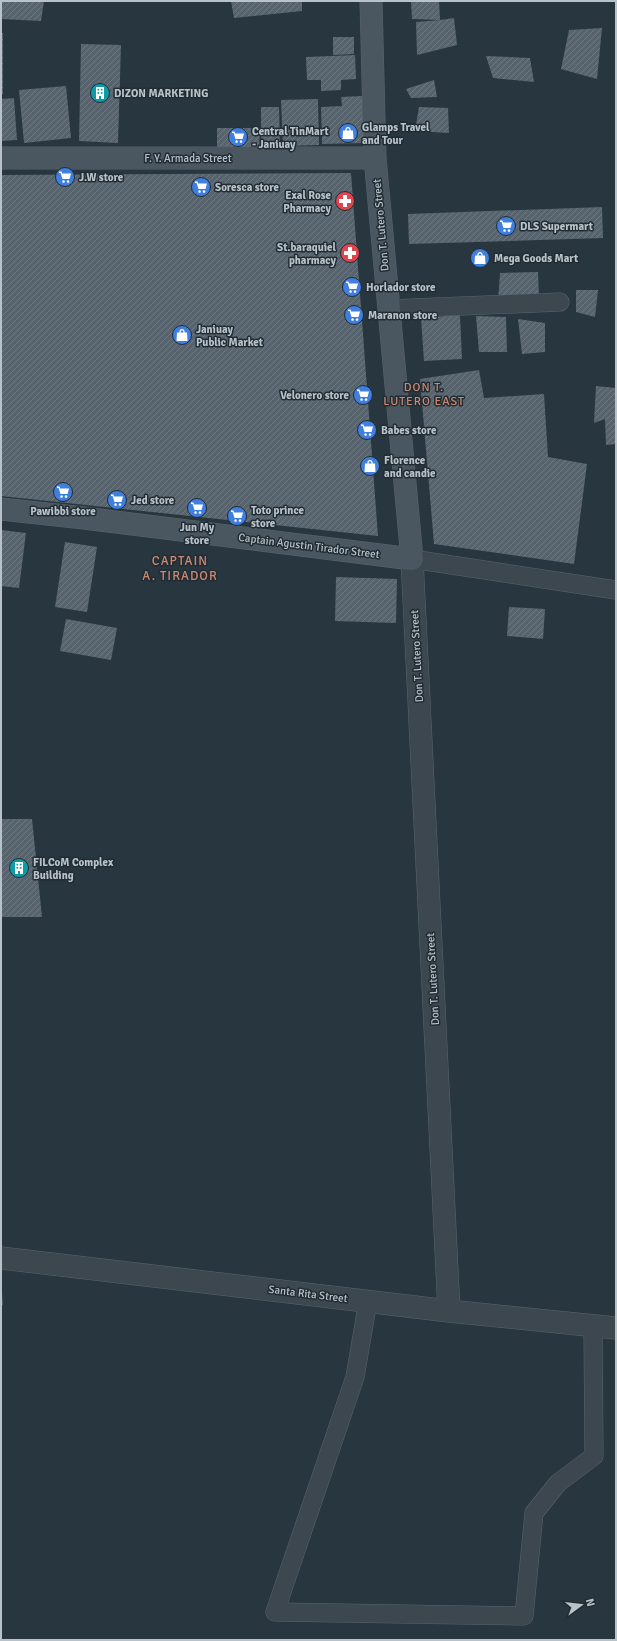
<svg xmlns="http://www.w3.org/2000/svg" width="617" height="1641" font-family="Signika,sans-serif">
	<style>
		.building { fill: url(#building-hatch) }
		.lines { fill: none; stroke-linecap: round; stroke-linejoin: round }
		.minor-casing { stroke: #5a656c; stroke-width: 19 }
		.tertiary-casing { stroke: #5a656c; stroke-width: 23 }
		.secondary-casing { stroke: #5a656c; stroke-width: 23 }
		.minor { stroke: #3c474f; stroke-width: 18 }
		.tertiary { stroke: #3c474f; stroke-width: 22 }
		.secondary { stroke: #4a5761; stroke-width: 22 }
		.labels { text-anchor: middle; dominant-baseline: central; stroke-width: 3; stroke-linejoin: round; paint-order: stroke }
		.poi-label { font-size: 11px; font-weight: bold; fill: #b9c2c9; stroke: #212c34; text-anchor: start }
		.street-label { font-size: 11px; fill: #b9c2c9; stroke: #212c34 }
		.neighbourhood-label { font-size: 12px; letter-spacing: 1px; fill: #cc8870; stroke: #212c34 }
		.quarter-label { font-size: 13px; letter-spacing: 1px; fill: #cc8870; stroke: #212c34 }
	</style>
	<defs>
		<pattern id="building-hatch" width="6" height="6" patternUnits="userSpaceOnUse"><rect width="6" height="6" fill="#57646e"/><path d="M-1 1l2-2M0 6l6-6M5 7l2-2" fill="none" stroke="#6d7981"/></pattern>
	</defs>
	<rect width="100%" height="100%" fill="#28363f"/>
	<!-- building -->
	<path class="building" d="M1 1H44L41 21 1 19Z
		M231 1H302V11L234 18Z
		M411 1H439L440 20 454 18 457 45 417 55 416 22 440 20 412 19Z
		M602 28 597 79 561 69 569 30Z
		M1 33H3V94H1Z
		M333 37H354V54L333 55Z
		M81 44 121 45 118 143 79 141Z
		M355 55 356 79 341 80V90L321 91V80H307L306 57Z
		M486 56 530 58 534 82 493 78Z
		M434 80 437 97 411 98 406 89Z
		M66 86 71 138 24 143 19 90Z
		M362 96 364 143 322 144 321 107 342 106 341 97Z
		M14 98 17 140 1 141V99Z
		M318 99 319 145 283 146 281 100Z
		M261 107H279L280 144H261Z
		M419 107 448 108 449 133 415 131Z
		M217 128H259L260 147H217Z
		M351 173 378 536 1 496V175Z
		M602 207 603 238 409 244 408 214Z
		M538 272 539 297 498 302 500 273Z
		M576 290H598L595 317 576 312Z
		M460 315 462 359 424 361 421 318Z
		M476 316 506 317 507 352H479Z
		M518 319 545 323V352L522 354Z
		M479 370 484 398 544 394 548 457 587 464 574 564 434 544 420 379Z
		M596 386 616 388V444L606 445 605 419 594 423Z
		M1 530 26 533 19 588 1 586Z
		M65 542 97 547 87 612 55 607Z
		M336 577 397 579 396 623 335 621Z
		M509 607 545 609 543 639 507 636Z
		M66 619 117 628 111 660 60 651Z
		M1 819H32L42 917H1Z
		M2 1293 3 1305H1V1294Z"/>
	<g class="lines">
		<!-- minor casing -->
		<g class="minor-casing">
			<path id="minor" d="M389 309 560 302
				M412 559 616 590
				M368 1301 355 1377 275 1612 524 1616 534 1513 558 1483 594 1456 593 1326"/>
		</g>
		<!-- tertiary casing -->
		<g class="tertiary-casing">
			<path id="tertiary" d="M412 559 449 1311
				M1 1258 449 1311 616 1328"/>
		</g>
		<!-- secondary casing -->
		<g class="secondary-casing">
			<path id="secondary" d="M1 158H375
				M1 509 84 518 412 559 375 158 371 1"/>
		</g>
		<!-- minor -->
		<use href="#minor" class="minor"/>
		<!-- tertiary -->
		<use href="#tertiary" class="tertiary"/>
		<!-- secondary -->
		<use href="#secondary" class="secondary"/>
	</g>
	<!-- icons -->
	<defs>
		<g id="building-disc" transform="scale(1)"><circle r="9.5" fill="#0f9aa8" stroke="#212c34"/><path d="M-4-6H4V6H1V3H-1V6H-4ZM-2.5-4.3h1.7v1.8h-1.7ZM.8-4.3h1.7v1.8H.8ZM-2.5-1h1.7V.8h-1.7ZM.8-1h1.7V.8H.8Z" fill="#fff"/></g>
		<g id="shop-disc" transform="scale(1)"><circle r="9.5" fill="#3f7fe0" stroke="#212c34"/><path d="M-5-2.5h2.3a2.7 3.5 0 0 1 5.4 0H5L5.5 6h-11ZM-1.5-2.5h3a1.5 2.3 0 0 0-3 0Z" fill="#fff"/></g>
		<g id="supermarket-disc" transform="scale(1)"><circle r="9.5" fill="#3f7fe0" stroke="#212c34"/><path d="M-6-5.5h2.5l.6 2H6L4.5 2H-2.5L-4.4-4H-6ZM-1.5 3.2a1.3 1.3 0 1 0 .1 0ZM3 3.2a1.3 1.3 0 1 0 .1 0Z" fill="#fff"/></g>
		<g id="pharmacy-disc" transform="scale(1)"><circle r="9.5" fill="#e0444e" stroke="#212c34"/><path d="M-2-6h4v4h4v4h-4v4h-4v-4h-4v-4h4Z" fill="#fff"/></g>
	</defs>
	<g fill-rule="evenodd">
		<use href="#building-disc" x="100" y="93"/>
		<use href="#shop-disc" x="348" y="133"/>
		<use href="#supermarket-disc" x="238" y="137"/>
		<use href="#supermarket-disc" x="65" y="177"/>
		<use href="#supermarket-disc" x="201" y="187"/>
		<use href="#pharmacy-disc" x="345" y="201"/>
		<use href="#supermarket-disc" x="506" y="226"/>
		<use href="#pharmacy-disc" x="350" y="253"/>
		<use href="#shop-disc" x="480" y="258"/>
		<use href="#supermarket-disc" x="352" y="287"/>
		<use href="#supermarket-disc" x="354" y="315"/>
		<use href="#shop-disc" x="182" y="335"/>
		<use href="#supermarket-disc" x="363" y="395"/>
		<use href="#supermarket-disc" x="367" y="430"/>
		<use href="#shop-disc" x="370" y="466"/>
		<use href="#supermarket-disc" x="63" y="492"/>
		<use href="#supermarket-disc" x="117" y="500"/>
		<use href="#supermarket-disc" x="197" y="508"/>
		<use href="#supermarket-disc" x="237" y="516"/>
		<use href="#building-disc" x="19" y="868"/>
	</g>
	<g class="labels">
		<!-- poi labels -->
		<g class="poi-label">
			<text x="114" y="93">DIZON MARKETING</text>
			<text x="362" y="127">Glamps Travel<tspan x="362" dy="13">and Tour</tspan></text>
			<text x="252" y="131">Central TinMart<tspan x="252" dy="13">- Janiuay</tspan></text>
			<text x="79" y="177">J.W store</text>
			<text x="215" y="187">Soresca store</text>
			<text x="331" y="195" text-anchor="end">Exal Rose<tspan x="331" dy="13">Pharmacy</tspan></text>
			<text x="520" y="226">DLS Supermart</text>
			<text x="336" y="247" text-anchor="end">St.baraquiel<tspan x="336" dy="13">pharmacy</tspan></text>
			<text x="494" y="258">Mega Goods Mart</text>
			<text x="366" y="287">Horlador store</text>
			<text x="368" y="315">Maranon store</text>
			<text x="196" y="329">Janiuay<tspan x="196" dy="13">Public Market</tspan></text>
			<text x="349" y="395" text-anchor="end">Velonero store</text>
			<text x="381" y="430">Babes store</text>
			<text x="384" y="460">Florence<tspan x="384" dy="13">and candie</tspan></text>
			<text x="131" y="500">Jed store</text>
			<text x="251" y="510">Toto prince<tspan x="251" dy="13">store</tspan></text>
			<text x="63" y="511" text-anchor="middle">Pawibbi store</text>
			<text x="197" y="527" text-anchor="middle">Jun My<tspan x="197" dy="13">store</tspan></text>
			<text x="33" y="862">FILCoM Complex<tspan x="33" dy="13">Building</tspan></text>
		</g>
		<!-- street labels -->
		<g class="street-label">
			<text x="188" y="158">F. Y. Armada Street</text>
			<text transform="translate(381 225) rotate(-95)">Don T. Lutero Street</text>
			<text transform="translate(309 546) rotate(7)">Captain Agustin Tirador Street</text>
			<text transform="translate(417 656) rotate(-93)">Don T. Lutero Street</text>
			<text transform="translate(433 979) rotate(-93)">Don T. Lutero Street</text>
			<text transform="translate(308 1294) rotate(7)">Santa Rita Street</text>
		</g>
		<!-- neighbourhood labels -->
		<g class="neighbourhood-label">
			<text x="424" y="387">DON T.<tspan x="424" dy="14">LUTERO EAST</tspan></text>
		</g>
		<!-- quarter labels -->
		<g class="quarter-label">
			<text x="180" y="561">CAPTAIN<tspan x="180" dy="15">A. TIRADOR</tspan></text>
		</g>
	</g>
	<!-- border -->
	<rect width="617" height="1641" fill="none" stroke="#b9c2c9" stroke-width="4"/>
	<!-- north arrow -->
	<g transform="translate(581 1605) rotate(75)" stroke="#212c34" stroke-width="3" paint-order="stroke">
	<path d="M0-3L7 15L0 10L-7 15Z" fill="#b9c2c9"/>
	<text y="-6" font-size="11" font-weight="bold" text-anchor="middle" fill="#b9c2c9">N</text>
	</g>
</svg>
